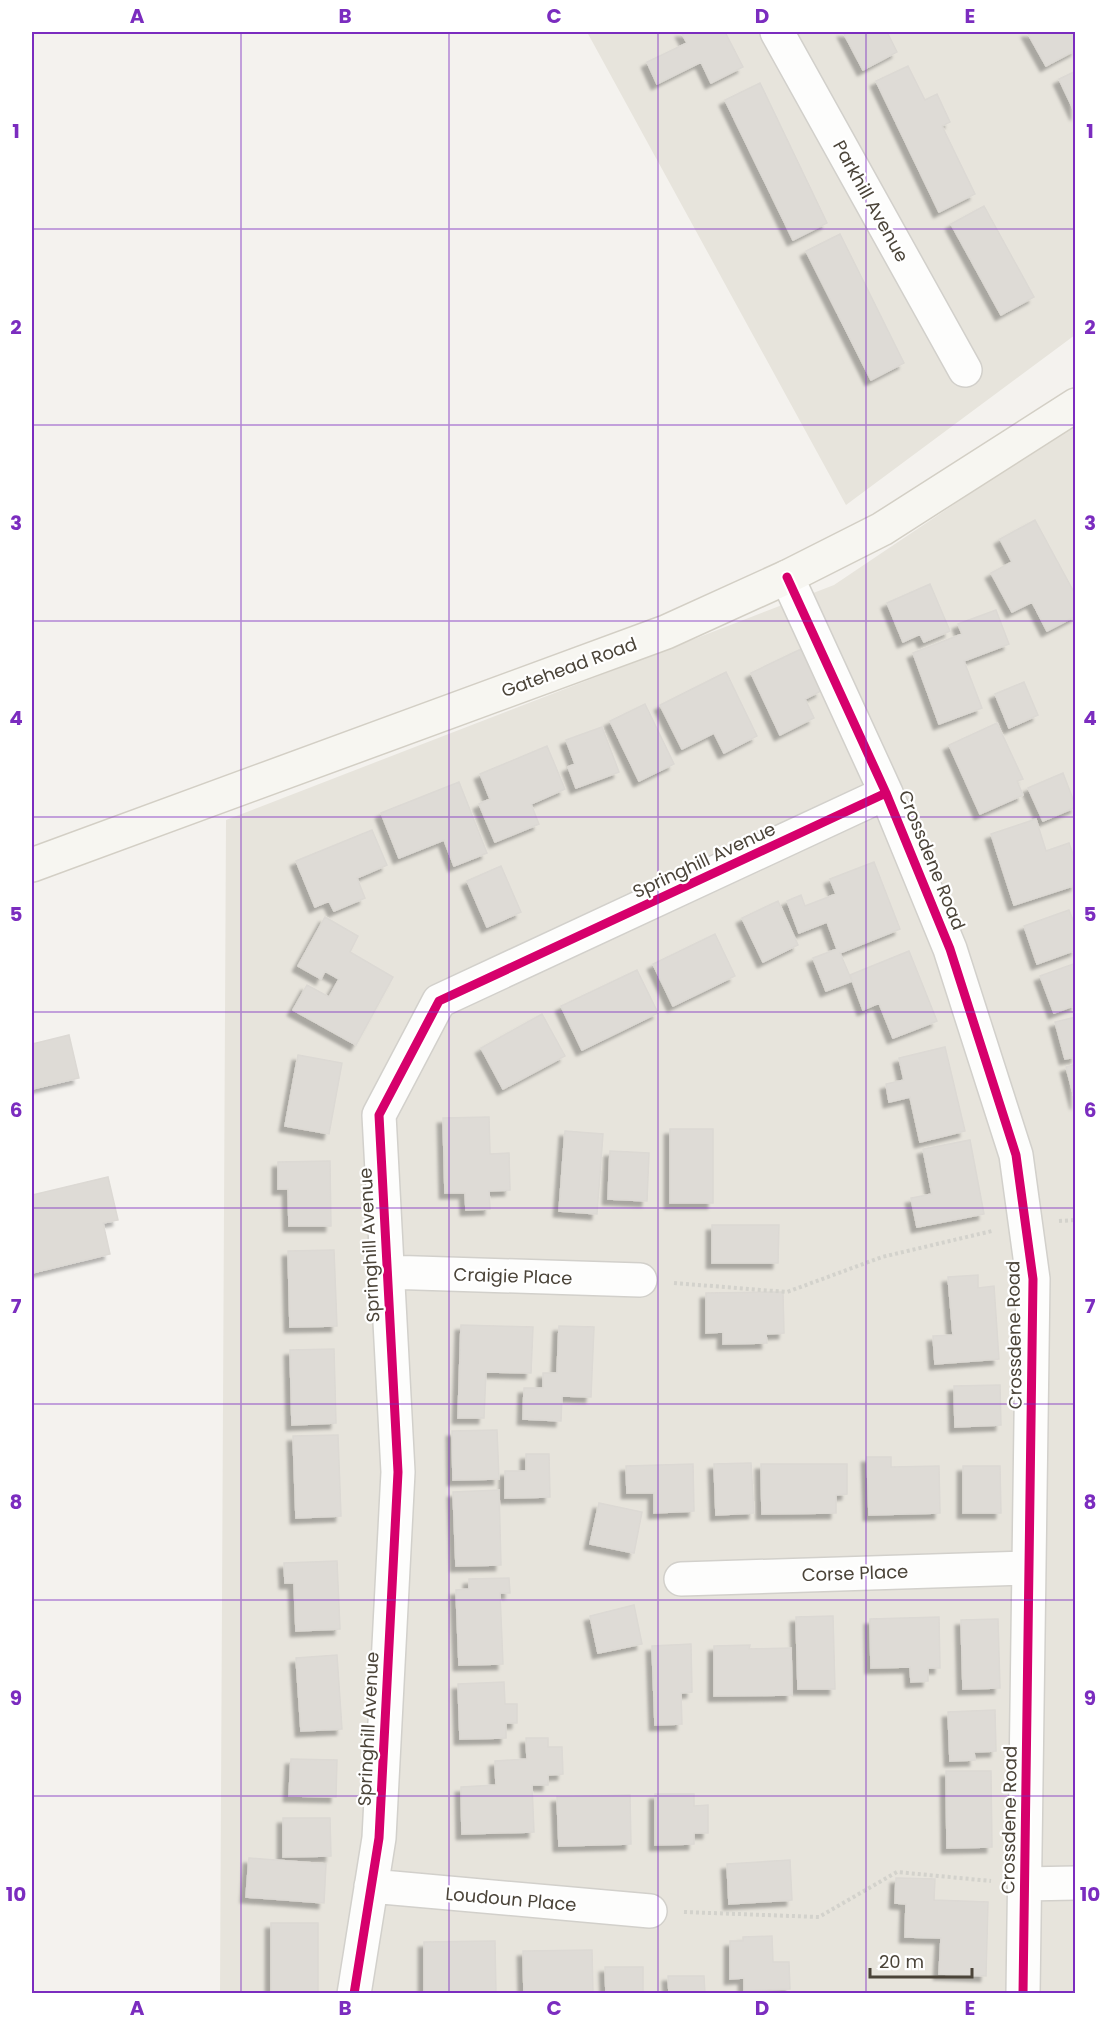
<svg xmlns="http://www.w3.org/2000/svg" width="1107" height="2025" font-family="Poppins,sans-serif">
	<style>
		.residential { fill: #e7e4dc }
		.building { fill: #dedbd6; stroke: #dcd9d4; stroke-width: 1.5; filter: url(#shadow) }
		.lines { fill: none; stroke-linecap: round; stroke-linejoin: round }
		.street-casing { stroke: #d2d0cb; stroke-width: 36 }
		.secondary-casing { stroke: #d3cfc5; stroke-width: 36 }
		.path { stroke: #d3d2cc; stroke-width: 4; stroke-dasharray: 3 3; stroke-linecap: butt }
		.street { stroke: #fdfdfc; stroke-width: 33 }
		.secondary { stroke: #f7f6f1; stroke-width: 33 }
		.cycleway-casing { stroke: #fff; stroke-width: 13 }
		.cycleway { stroke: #d6006c; stroke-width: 9 }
		.grid { fill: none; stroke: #7b2cbf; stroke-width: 1.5; stroke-opacity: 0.55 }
		.labels { text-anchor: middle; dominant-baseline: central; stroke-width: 4.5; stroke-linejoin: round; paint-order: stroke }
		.street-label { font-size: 18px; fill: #4b4439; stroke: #fff }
		.neatline { fill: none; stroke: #7b2cbf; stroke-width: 2 }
		.grid-label { font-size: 20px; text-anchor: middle; font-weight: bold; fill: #7b2cbf }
	</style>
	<defs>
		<filter id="shadow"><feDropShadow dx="-5.5" dy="5.5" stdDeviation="1.5" flood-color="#0004"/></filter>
	</defs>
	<rect width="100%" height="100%" fill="#f4f2ee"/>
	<!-- residential -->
	<path class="residential" d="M587 32H1075V335L846 505Z
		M1075 423V1993L220 1994 226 820 834 585Z"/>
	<!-- building -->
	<path class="building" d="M681 32H725L743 67 711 83 701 62 657 84 647 62 687 43Z
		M843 32H887L897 52 863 70Z
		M1027 32H1075L1076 50 1046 66Z
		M908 66 925 100 937 94 950 122 942 126 975 194 939 212 876 81Z
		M1076 71V115L1059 79Z
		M760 83 827 223 793 240 725 100Z
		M984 206 1034 297 1001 315 951 224Z
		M840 234 904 363 871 380 806 251Z
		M1035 520 1076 596V616L1047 631 1032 602 1012 612 991 573 1012 562 1000 539Z
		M930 584 950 631 924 642 920 634 903 642 887 603Z
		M996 610 1009 644 964 661 982 708 939 724 913 653 962 634 958 624Z
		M801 649 821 691 805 699 814 718 780 735 751 673Z
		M726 672 757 736 724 753 714 733 682 749 660 705Z
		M1024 682 1038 715 1009 728 995 694Z
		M645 704 674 764 639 781 610 721Z
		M997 723 1023 779 1017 781 1023 795 980 814 949 745Z
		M602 727 619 772 576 788 568 767 575 764 566 740Z
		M547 746 565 789 531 804 539 824 495 842 479 804 490 799 480 774Z
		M1063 773 1076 807 1043 821 1028 788Z
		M459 782 487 853 454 866 444 840 399 858 381 813Z
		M1036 819 1046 851 1069 843 1076 863V885L1014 905 991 834Z
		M372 830 387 865 357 878 365 898 334 911 329 901 315 907 296 861Z
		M874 862 900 929 840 953 852 981 826 991 813 958 837 949 827 922 799 933 787 901 801 895 805 906 836 894 830 879Z
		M501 866 521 912 487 927 467 881Z
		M778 901 798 945 763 962 742 918Z
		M1069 910 1076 928V950L1037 964 1024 926Z
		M325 917 358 936 350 952 393 977 356 1045 293 1010 307 985 329 997 339 979 325 971 321 979 298 966Z
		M715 934 735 976 673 1006 653 964Z
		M909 951 937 1021 893 1038 879 1003 863 1010 850 975Z
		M1076 963V1005L1054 1013 1040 976Z
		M637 970 658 1013 582 1050 561 1006Z
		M542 1014 565 1056 503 1089 481 1048Z
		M1076 1017V1057L1065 1059 1055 1022Z
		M69 1035 79 1078 32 1089V1044Z
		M945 1047 965 1131 920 1142 910 1097 889 1102 886 1084 904 1080 899 1058Z
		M298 1055 342 1063 329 1134 285 1126Z
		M1076 1064V1104L1066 1067Z
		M489 1117 490 1154 509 1153 510 1190 489 1191 490 1209 466 1210 465 1193H445L443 1118Z
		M670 1129H713V1203H670Z
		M565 1131 603 1134 597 1214 559 1211Z
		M970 1140 984 1214 917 1227 911 1198 932 1194 923 1149Z
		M610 1151 649 1153 647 1201 608 1199Z
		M330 1161 331 1226H289L288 1189H278V1162Z
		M108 1177 118 1220 103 1223 110 1254 32 1273V1195Z
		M712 1225H779L778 1263H712Z
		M334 1250 337 1326 290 1327 288 1251Z
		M978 1275V1288L994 1286 999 1359 935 1364 933 1336 953 1335 948 1277Z
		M783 1292 784 1333 766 1334 767 1343 723 1344V1332L706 1333V1293Z
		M461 1325 533 1327 531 1373 486 1372 484 1418H458Z
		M559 1326 594 1327 591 1397 562 1396 561 1421 523 1419 524 1388H543V1373H557Z
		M334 1349 336 1423 292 1425 290 1350Z
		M1000 1385 1001 1425 955 1427 954 1386Z
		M497 1430 499 1479 453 1480 452 1431Z
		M338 1435 341 1516 296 1518 293 1436Z
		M526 1454H549L550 1497 505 1498V1471H526Z
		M867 1457H891V1467L939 1466 940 1513 869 1515Z
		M751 1463 754 1513 716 1515 714 1464Z
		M693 1464 694 1511 654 1513V1493H627L626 1466Z
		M761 1464H847V1494L836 1495V1513L762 1514Z
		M963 1466H1000L1001 1513H963Z
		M499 1490 501 1565 456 1566 453 1492Z
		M599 1503 642 1512 634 1553 590 1544Z
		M337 1561 340 1629 296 1631 294 1583H285L284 1563Z
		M509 1578 510 1593H500L503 1664 459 1665 456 1590 469 1589V1579Z
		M634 1605 642 1644 598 1653 590 1616Z
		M833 1616 835 1689H798L796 1617Z
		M939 1617 940 1668H928V1681L911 1682 910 1667 871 1668 870 1619Z
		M998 1619 1000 1688 963 1689 961 1620Z
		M691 1644 692 1692 681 1693 682 1724 655 1725 652 1646Z
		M750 1645 749 1649 791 1648 792 1695 714 1696V1646Z
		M337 1655 342 1729 301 1731 296 1658Z
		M504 1682 505 1704H517V1723H506V1738L460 1739 458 1684Z
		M995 1710 996 1751 974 1752 975 1760 950 1761 948 1712Z
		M526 1738H548V1747H562L563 1774 548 1775V1785H532L534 1832 462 1834 461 1787 496 1785 495 1761 527 1759Z
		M291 1759 337 1760 336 1797 289 1796Z
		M946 1771H991L992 1847 947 1848Z
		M655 1794H694V1806L708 1805V1833H694V1844L655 1845Z
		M630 1795 631 1844 559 1846 557 1797Z
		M283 1818H330L331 1856 283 1857Z
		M249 1858 326 1864 324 1903 246 1897Z
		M790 1860 792 1900 729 1904 727 1864Z
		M896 1878 935 1879 934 1900 988 1902 986 1976 939 1974 941 1938 905 1937 906 1904 895 1903Z
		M271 1923H318V1994H271Z
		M772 1936 773 1962H789L790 1989 744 1991V1978L730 1979V1941H743V1937Z
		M495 1941 496 1994H424V1942Z
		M592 1950 593 1994H524L523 1951Z
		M605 1967H643V1994H606Z
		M668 1976H704L705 1994H669Z"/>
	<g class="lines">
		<!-- street casing -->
		<g class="street-casing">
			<path id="street" d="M777 32 965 370
				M787 577 886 793 950 949 1016 1155 1033 1279 1023 1994
				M386 1272 640 1280
				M681 1579 1029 1568
				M1024 1884 1076 1883
				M371 1886 650 1911
				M354 1994 379 1838 398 1472 379 1115 439 1001 886 793"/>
		</g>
		<!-- secondary casing -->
		<g class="secondary-casing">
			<path id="secondary" d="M32 865 666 632 787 577 882 529 1076 405"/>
		</g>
		<!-- path -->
		<path class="path" d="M1059 1221 1076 1220
			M674 1283 787 1292 882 1257 992 1231
			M684 1912 819 1917 897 1872 991 1881"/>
		<!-- street -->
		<use href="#street" class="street"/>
		<!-- secondary -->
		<use href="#secondary" class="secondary"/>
		<!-- cycleway casing -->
		<g class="cycleway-casing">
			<path id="cycleway" d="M787 577 886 793 950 949 1016 1155 1033 1279 1023 1994
				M354 1994 379 1838 398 1472 379 1115 439 1001 886 793"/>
		</g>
		<!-- cycleway -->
		<use href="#cycleway" class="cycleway"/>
	</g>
	<!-- grid -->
	<path class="grid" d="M241 32V1994M449 32V1994M658 32V1994M866 32V1994M32 229H1076M32 425H1076M32 621H1076M32 817H1076M32 1012H1076M32 1208H1076M32 1404H1076M32 1600H1076M32 1796H1076"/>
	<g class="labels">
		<!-- street labels -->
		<g class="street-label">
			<text transform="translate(871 201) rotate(61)">Parkhill Avenue</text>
			<text transform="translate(569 667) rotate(-20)">Gatehead Road</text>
			<text transform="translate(704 860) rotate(-25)">Springhill Avenue</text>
			<text transform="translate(932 860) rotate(68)">Crossdene Road</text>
			<text transform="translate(369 1245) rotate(-93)">Springhill Avenue</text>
			<text transform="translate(513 1276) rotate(2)">Craigie Place</text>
			<text transform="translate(1014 1335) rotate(-91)">Crossdene Road</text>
			<text transform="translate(855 1573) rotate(-2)">Corse Place</text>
			<text transform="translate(368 1729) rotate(-87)">Springhill Avenue</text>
			<text transform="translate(1009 1820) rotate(-89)">Crossdene Road</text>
			<text transform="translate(511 1899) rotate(5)">Loudoun Place</text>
		</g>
	</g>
	<!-- border -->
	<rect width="1107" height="2025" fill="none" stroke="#ffffff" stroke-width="66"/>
	<!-- scale -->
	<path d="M870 1968v9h102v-9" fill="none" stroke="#4b4439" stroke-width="3"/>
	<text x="879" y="1968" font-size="18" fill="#4b4439" stroke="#ffffff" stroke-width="4.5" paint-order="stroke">20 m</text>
	<rect x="33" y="33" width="1041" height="1959" class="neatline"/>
	<g class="grid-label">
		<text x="137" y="23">A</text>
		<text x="345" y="23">B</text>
		<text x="554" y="23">C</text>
		<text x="762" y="23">D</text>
		<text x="970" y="23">E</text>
		<text x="16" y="138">1</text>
		<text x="1090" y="138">1</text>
		<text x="16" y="334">2</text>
		<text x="1090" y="334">2</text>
		<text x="16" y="530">3</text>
		<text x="1090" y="530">3</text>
		<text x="16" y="725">4</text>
		<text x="1090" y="725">4</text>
		<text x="16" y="921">5</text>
		<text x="1090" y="921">5</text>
		<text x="16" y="1117">6</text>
		<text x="1090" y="1117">6</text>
		<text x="16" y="1313">7</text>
		<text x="1090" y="1313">7</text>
		<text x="16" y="1509">8</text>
		<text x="1090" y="1509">8</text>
		<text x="16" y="1705">9</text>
		<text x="1090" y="1705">9</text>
		<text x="16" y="1901">10</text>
		<text x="1090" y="1901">10</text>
		<text x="137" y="2015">A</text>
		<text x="345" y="2015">B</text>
		<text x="554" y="2015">C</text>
		<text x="762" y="2015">D</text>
		<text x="970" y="2015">E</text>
	</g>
</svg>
